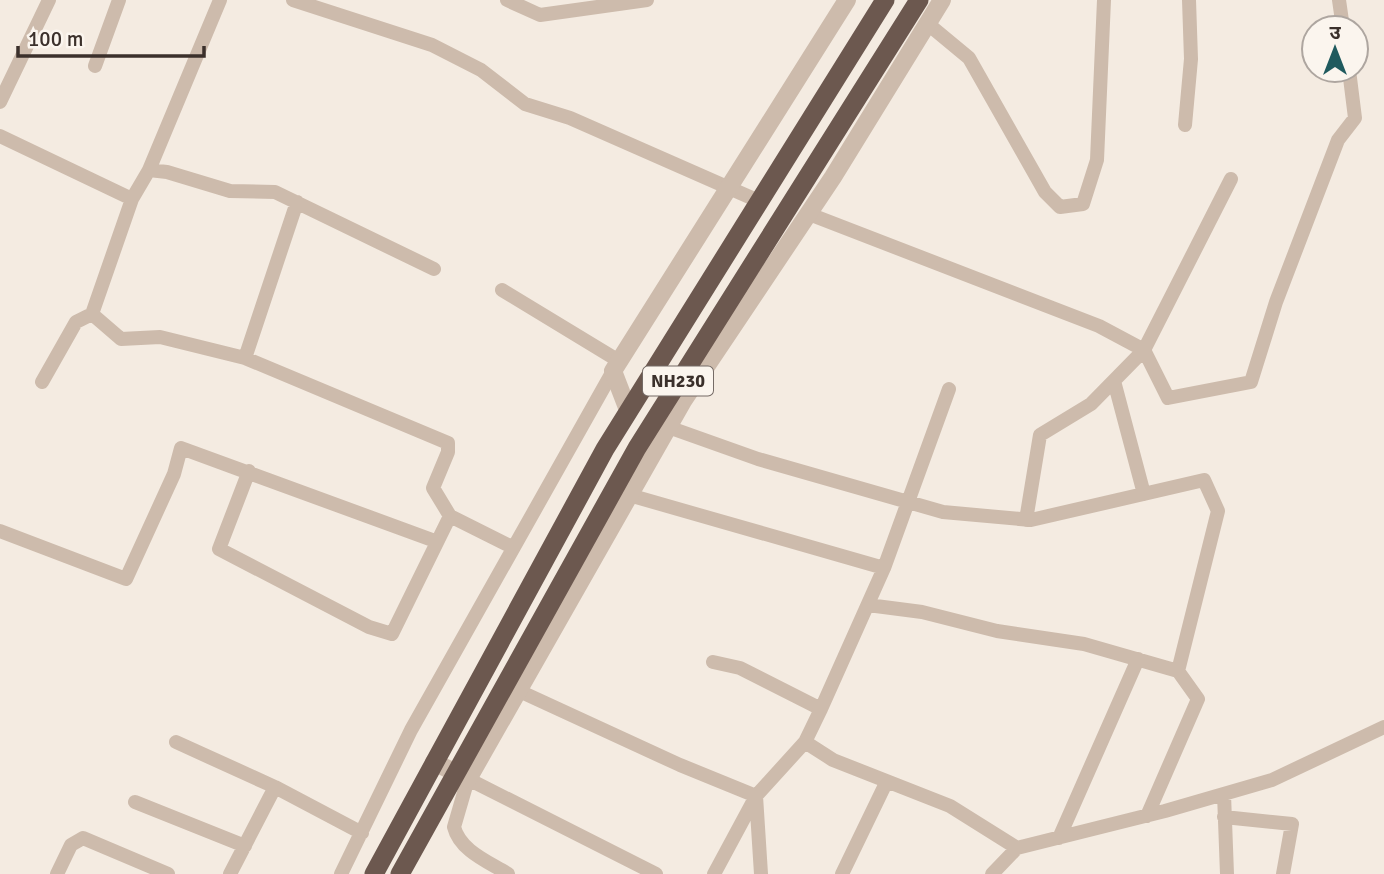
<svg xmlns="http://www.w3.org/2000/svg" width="1384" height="874" font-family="Signika,'Noto Sans Devanagari',sans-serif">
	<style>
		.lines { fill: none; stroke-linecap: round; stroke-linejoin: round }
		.minor { stroke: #cdbbac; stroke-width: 14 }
		.tertiary { stroke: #cdbbac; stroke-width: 18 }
		.trunk { stroke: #6c584f; stroke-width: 19 }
		.labels { text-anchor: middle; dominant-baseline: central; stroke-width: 5; stroke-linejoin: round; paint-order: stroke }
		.shield { fill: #fbf5ee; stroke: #756b66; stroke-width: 2 }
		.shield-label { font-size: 18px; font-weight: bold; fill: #3b302b }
	</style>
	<rect width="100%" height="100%" fill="#f4ebe1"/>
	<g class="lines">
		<!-- minor -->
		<path class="minor" d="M293 0 432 45 481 70 525 104 570 118 761 202
			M507 0 540 15 647 0
			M1339 0 1343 28
			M928 24 969 58 1045 192 1060 207 1083 204 1097 160 1104 0
			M95 66 119 0
			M0 102 49 0
			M1185 125 1191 59 1189 0
			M0 136 132 199
			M149 170 167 172 230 191 275 192 434 269
			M809 214 1099 326 1144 350 1168 398 1251 382 1276 302 1338 140 1355 118 1349 70
			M502 290 619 361
			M92 314 121 339 160 337 245 358 448 443V452L433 488 450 516 512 547
			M245 358 297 202
			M1114 381 1144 494
			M42 382 76 322 92 314 132 199 149 170 220 0
			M668 427 758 459 943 512 1031 520 1204 480 1218 511 1178 671
			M249 471 219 549 369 627 392 634 450 516
			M629 495 884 568
			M1026 520 1040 435 1091 404 1144 350 1231 179
			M0 531 126 579 174 474 181 448 435 541
			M868 605 922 612 997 631 1084 644 1178 671 1198 699 1147 816
			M713 662 740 668 821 709
			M517 690 680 765 756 796 761 874
			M176 742 275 787
			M805 742 833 760 950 806 1017 848
			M1224 794 1227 874
			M135 802 245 846
			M1224 817 1292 824 1283 874
			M1059 838 1138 659
			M57 874 71 845 83 838 168 874
			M230 874 275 787 362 833
			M341 874 411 730 613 371
			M508 874C489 862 460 851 454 827L468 779 656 874
			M714 874 756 796 805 742 821 709 884 568 949 389
			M842 874 886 783
			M992 874 1017 848 1165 811 1272 780 1384 727"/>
		<!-- tertiary -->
		<path class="tertiary" d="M628 410 613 371 847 0
			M434 762 468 779 683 401 833 177 942 0"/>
		<!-- trunk -->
		<path class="trunk" d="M374 874 605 449 885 0
			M400 874 637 448 919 0"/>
	</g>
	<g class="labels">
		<!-- shield labels -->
		<rect class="shield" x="643" y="366.5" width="70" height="29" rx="5"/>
		<g class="shield-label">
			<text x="678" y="381">NH230</text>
		</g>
	</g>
	<!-- north arrow -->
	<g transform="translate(1335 49)"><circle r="33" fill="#fbf5ee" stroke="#aea6a0" stroke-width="2"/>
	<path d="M0-5L12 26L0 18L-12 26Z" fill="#1f5a5e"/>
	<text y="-10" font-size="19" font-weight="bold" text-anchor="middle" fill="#3b302b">उ</text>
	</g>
	<!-- scale -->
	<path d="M18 46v10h186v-10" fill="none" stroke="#3b302b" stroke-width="3.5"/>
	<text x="28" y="46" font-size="21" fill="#3b302b" stroke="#fbf5ee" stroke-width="5" paint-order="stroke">100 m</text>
</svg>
